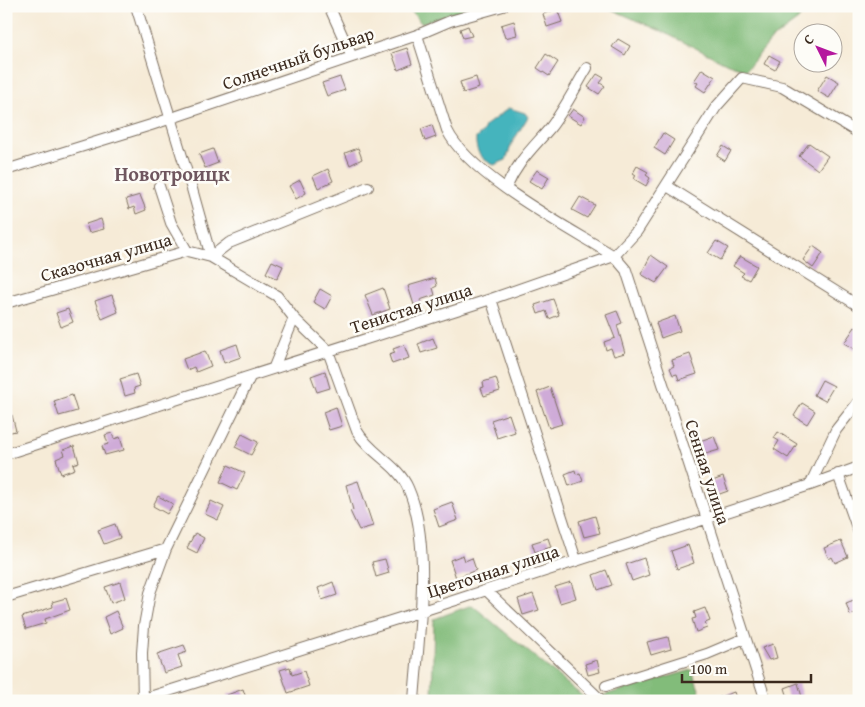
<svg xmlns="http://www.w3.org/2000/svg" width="865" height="707" font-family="'Gentium Book Plus',serif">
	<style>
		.forest { fill: #82bc7a; stroke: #5e734c }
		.water { fill: #44b4bd; stroke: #406f6e }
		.building { fill: #cfabd8 }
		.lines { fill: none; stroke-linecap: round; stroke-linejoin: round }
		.minor-casing { stroke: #7c6e5f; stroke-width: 12 }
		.minor { stroke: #fff; stroke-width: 10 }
		.labels { text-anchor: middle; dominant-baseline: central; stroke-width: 5; stroke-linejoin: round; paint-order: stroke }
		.street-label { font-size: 18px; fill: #3b2a1e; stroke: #fdfcf7 }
		.quarter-label { font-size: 20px; font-weight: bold; fill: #6f575f; stroke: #fdfcf7 }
	</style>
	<rect width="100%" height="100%" fill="#fdfcf7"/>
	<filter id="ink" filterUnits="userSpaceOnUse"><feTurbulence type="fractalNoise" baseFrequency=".02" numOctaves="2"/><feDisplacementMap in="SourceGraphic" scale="10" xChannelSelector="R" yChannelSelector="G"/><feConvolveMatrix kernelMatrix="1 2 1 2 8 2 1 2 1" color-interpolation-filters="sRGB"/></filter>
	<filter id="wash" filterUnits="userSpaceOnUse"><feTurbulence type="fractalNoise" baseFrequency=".0096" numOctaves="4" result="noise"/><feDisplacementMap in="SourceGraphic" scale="20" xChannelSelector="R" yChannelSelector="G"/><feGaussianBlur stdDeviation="1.12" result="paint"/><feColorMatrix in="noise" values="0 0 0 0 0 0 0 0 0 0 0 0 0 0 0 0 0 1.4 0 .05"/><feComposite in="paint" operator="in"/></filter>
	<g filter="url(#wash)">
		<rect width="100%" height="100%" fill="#f6ebd7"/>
		<!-- forest -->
		<path class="forest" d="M407 6H476L421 23Z
			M604 6H807L798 20 772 39 746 70 728 64 663 32Z
			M472 605 587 700 692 670 703 701H432L434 619Z"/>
		<!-- water -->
		<path class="water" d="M509 108 525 113 528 117 512 143 506 160 494 165C481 159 475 152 476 138L483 132 485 126Z"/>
		<g id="blocks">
			<!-- building -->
			<path class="building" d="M557 9 562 22 547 27 543 14Z
				M514 21 517 35 505 38 501 25Z
				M468 26 472 36 463 38 460 29Z
				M618 39 630 46 625 55 612 47Z
				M407 48 412 64 398 70 392 53Z
				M546 54 558 62 549 76 537 68Z
				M769 55 780 61 775 70 764 64Z
				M702 69 715 77 705 92 696 86 698 83 694 81Z
				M597 74 604 78 600 83 605 86 599 94 588 87Z
				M827 75 839 82 829 98 817 91Z
				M340 77 345 90 327 96 322 83Z
				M476 77 479 88 463 93 460 82Z
				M573 109 585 117 581 124 568 116Z
				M432 125 436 137 425 141 421 129Z
				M663 133 674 140 665 155 654 148Z
				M809 143 828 156 818 170 799 156Z
				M723 146 731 151 725 161 717 156Z
				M358 148 362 159 350 165 345 153Z
				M213 149 218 163 205 168 199 154Z
				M637 166 648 172 646 175 650 178 646 186 634 179 636 175 633 173Z
				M328 169 333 181 318 188 313 176Z
				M537 170 549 177 542 189 529 181Z
				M300 180 306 193 296 199 289 186Z
				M140 195 146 210 136 214 134 207 129 209 126 199Z
				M580 197 595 205 587 218 572 210Z
				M101 219 104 229 89 233 86 224Z
				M716 241 728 248 720 260 708 253Z
				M813 246 823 253 813 268 803 260Z
				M651 255 668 267 656 283 641 274Z
				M740 256 757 266 749 280 741 276 744 273 733 266Z
				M272 261 283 266 277 279 266 273Z
				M435 278 437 286 433 288 435 295 420 300 421 303 414 305 408 286Z
				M383 288 390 309 373 315 365 295Z
				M320 289 332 296 325 309 313 302Z
				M112 295 118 312 102 319 95 301Z
				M553 299 559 315 549 319 546 311 538 314 535 305Z
				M68 309 73 322 61 327 56 313Z
				M617 311 622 323 617 325 625 353 614 356 611 348 606 350 604 342 615 338 606 315Z
				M675 316 680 331 661 338 656 323Z
				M855 327 859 330V352L844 343Z
				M433 338 437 348 421 353 418 344Z
				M237 344 241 357 224 363 220 350Z
				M404 345 409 358 392 364 389 355 395 353 393 349Z
				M205 351 211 366 196 372 194 367 187 370 183 359Z
				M690 354 697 374 679 380 677 374 673 375 670 368 674 366 672 360Z
				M325 371 330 388 317 392 311 376Z
				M136 374 140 386 134 388 135 393 125 396 120 379Z
				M496 378 500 391 484 396 481 388 484 387 483 382Z
				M822 380 834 386 825 401 814 395Z
				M550 387 562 424 549 428 537 392Z
				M72 395 77 411 59 416 54 401Z
				M802 403 815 411 807 424 794 416Z
				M336 407 342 426 329 430 323 412Z
				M509 414 515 432 497 438 491 420Z
				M12 415 16 431 6 433V417Z
				M778 432 797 444 788 458 774 449 779 441 774 438Z
				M112 433 114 439 120 437 124 450 105 455 102 446 108 444 105 435Z
				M242 434 258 442 251 455 235 447Z
				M714 436 719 450 702 455 697 442Z
				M74 446 79 462 73 464 75 469 61 474 56 459 65 455 63 450Z
				M228 465 245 473 237 490 220 482Z
				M575 470 576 474 580 473 583 481 569 486 565 474Z
				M723 477 728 491 714 496 710 482Z
				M358 481 373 526 359 530 350 511 353 510 346 485Z
				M158 496 173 504 167 514 153 506Z
				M211 501 224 507 218 520 205 514Z
				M452 502 458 520 439 527 433 509Z
				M595 516 600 533 584 537 579 521Z
				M115 524 120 538 104 544 98 530Z
				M195 533 204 538 197 553 187 548Z
				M548 538 551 547 535 552 532 543Z
				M841 541 848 557 835 563 832 557 829 559 824 548Z
				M688 545 694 563 677 569 671 551Z
				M463 555 465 561 472 558 476 570 456 578 450 560Z
				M644 558 649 575 632 581 626 564Z
				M385 559 389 573 376 577 372 562Z
				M606 570 612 585 598 590 593 575Z
				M120 582 125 598 111 603 105 587Z
				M333 582 337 595 322 600 318 588Z
				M571 582 576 598 560 603 555 587Z
				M533 594 539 610 523 615 518 599Z
				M66 598 70 610 45 619 46 623 26 629 22 617 53 607 52 602Z
				M859 598V612L850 615 846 603Z
				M705 608 710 621 705 623 707 628 696 632 692 619 696 618 694 612Z
				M116 611 123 628 110 634 104 617Z
				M668 637 671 649 651 655 647 642Z
				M773 644 777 658 769 660 762 648Z
				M184 645 187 652 178 655 182 667 164 673 157 654Z
				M597 660 600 672 588 675 585 664Z
				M290 667 292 675 304 671 309 686 288 693 280 670Z
				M798 683 802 697 789 701 785 688Z
				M243 689 247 701H229L227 695Z
				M734 692 737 701H712V700Z"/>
		</g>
	</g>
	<g filter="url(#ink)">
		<use href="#blocks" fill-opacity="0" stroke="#7c6e5f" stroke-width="1"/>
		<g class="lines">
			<!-- minor casing -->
			<g class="minor-casing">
				<path id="minor" d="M136 6 192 189 211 257 229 243 368 187
					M329 6 352 57
					M417 35 450 21 503 6
					M6 170 151 125 417 35 447 130C469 176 569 228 614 256L626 270 766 701
					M159 186 171 223 187 251 211 257 277 296 294 318 274 367
					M667 186 859 306
					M506 188C518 161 531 150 550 128 564 110 575 88 587 68
					M491 299 576 560
					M6 303 187 251
					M294 318 328 351 357 431C370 454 398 464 408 488 433 545 418 638 414 701
					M6 454 491 299 614 256 637 231 716 107 742 78 782 87 859 133
					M838 474 859 533
					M810 485 836 430 859 401
					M486 590 602 701
					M6 597 166 549
					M606 686 707 654 745 638
					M137 701 419 612 810 485 859 467
					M143 701 142 653 144 626 150 593 166 549 250 377"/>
			</g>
			<!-- minor -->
			<use href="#minor" class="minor"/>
		</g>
	</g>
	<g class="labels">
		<!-- street labels -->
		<g class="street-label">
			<text transform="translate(298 58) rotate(-19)">Солнечный бульвар</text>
			<text transform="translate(106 257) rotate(-16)">Сказочная улица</text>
			<text transform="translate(411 308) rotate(-18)">Тенистая улица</text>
			<text transform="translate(708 472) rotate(72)">Сенная улица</text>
			<text transform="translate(493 571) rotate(-18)">Цветочная улица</text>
		</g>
		<!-- quarter labels -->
		<g class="quarter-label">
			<text x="172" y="173">Новотроицк</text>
		</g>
	</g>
	<!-- margin -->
	<rect width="865" height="707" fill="none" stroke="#fdfcf7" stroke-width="25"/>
	<!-- north arrow -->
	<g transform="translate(818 48) rotate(312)"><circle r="24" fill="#fdfcf7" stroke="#afa8a0"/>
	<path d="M0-4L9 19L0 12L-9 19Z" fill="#b5179e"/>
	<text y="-8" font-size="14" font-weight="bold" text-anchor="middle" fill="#3b2a1e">С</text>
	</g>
	<!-- scale -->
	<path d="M682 674v8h129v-8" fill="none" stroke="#3b2a1e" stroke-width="2.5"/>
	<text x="690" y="674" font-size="15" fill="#3b2a1e" stroke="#fdfcf7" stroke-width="4" paint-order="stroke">100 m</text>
</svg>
